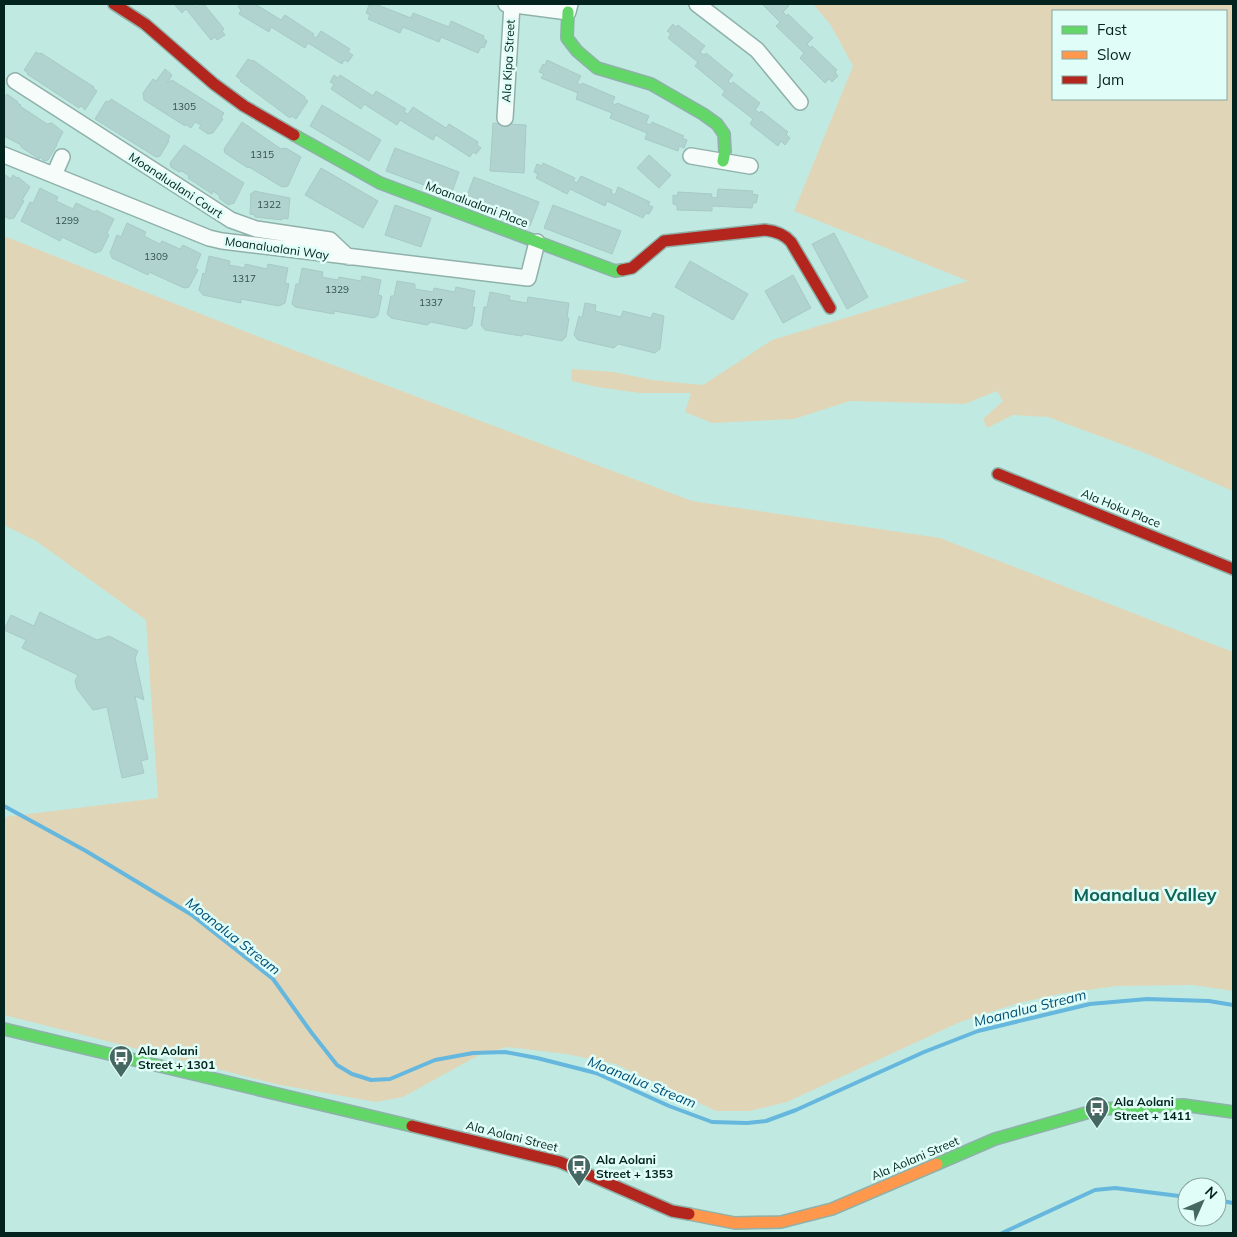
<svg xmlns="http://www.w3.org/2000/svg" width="1237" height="1237" font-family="Mulish,sans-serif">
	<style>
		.green { fill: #e1d5b8; fill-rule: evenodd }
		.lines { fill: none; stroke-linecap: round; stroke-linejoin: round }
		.stream { stroke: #66b7de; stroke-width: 4 }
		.building { fill: #b1d3d0; stroke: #a7cac6 }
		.street-casing { stroke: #8fb1aa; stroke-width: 18 }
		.fast-casing { stroke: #8fb1aa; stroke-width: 14 }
		.slow-casing { stroke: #8fb1aa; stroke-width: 14 }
		.jam-casing { stroke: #8fb1aa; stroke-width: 14 }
		.street { stroke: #f6fcfa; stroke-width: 15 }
		.fast { stroke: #63d668; stroke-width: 11 }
		.slow { stroke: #ff974d; stroke-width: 11 }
		.jam { stroke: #b3261e; stroke-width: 11 }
		.labels { text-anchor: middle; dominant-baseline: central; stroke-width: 5; stroke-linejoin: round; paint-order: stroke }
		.number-label { font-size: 10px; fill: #30514c }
		.street-label { font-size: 12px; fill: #03241e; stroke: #e1fdf7 }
		.poi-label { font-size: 12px; font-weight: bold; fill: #03241e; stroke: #e1fdf7; text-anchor: start }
		.water-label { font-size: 14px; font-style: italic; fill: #035179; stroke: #e1fdf7 }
		.district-label { font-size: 18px; font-weight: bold; fill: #106559; stroke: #e1fdf7 }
	</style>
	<rect width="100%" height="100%" fill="#c0eae1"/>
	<!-- green -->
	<path class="green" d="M813 4H1233V491L1145 453 1048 417 1013 415 987 428 983 419 1003 401 997 391 965 404 850 401 794 419 712 423 685 412 691 393H640L597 387 571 381 572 369 614 372 652 380 703 385 772 340 968 281 794 211 853 66 830 24ZM1053 11H1226V99H1053Z
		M4 236 249 333 692 501 940 538 1233 652V991L1193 985 1117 986 1059 994 1015 1004 960 1022 787 1102 749 1111H716L615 1064 566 1054 507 1047 479 1055 403 1097 376 1102 280 1085 4 1015V817L158 798 146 620 36 541 4 525Z"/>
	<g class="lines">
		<!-- stream -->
		<path class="stream" d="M4 806 86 851 192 915 273 979 311 1032 337 1065 352 1074 371 1080 390 1079 435 1060 473 1053 505 1052 537 1058 596 1073 669 1106 712 1122 747 1123 766 1121 796 1110 924 1052 978 1031 1040 1016 1090 1004 1147 999 1209 1001 1233 1005
			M1217 1200 1233 1203
			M1002 1233 1095 1190 1115 1188 1187 1197"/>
	</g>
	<!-- building -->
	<path class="building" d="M174 4H194L196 7 200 4H204L224 29 222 31 225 35 217 40 215 37 211 40 186 9 182 13Z
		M240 4H255L281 20 285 15 314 34 313 36 316 38 321 31 350 49 348 52 353 55 348 62 344 60 342 64 308 43 305 48 271 27 269 32 239 14 241 10 238 7Z
		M375 4 411 18 413 13 449 27 451 21 484 36 483 38 487 41 484 48 481 47 478 53 441 37 439 42 403 27 400 33 368 19 370 15 366 13 369 5 374 6Z
		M762 4H786L789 6 783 12 787 16 788 14 813 38 807 44 810 48 812 46 837 70 835 72 838 76 832 82 829 79 825 83 800 58 804 53 776 26 780 22Z
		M673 24 676 27 678 25 705 46 700 52 704 55 706 53 733 75 728 81 731 84 733 82 760 103 755 110 760 113 761 111 788 132 786 134 790 138 785 145 781 141 778 146 750 124 753 119 722 95 725 91 695 66 698 62 668 38 671 34 667 31Z
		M36 52 40 54 41 53 94 87 93 88 97 91 85 110 81 106 79 108 27 74 28 73 24 70Z
		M248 59 252 61 253 60 305 97 304 98 308 101 296 119 292 116 290 118 240 81 241 80 236 76Z
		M547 60 581 76 577 83 581 85 582 83 615 97 612 103 616 105 617 103 649 116 646 123 650 125 652 122 684 136 682 138 687 140 684 148 679 146 678 151 645 139 647 133 610 118 612 113 576 99 578 93 541 78 544 74 539 72 543 64 545 65Z
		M165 69 172 75 167 83 172 80 224 113 221 118 223 119 213 133 208 134 199 128 201 125 195 122 191 128 185 124V126L144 100 143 93 153 79 156 81Z
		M334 75 338 78 340 75 373 96 376 91 406 109 404 112 408 114 413 107 446 128 449 124 478 142 477 145 481 148 476 154 473 152 470 157 436 135 433 140 400 120 397 125 364 104 361 109 331 89 334 84 330 82Z
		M7 94 18 102 17 103 21 105 20 106 47 124 52 123 63 132 56 145H57L48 160 44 161 40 157 39 159 21 147V145L4 136V97Z
		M111 99 170 136 168 140 169 141 160 156 156 157 95 119 106 101 109 102Z
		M322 105 381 140 369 161 310 126Z
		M242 122 281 149 286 148 301 157 288 186 282 187 249 167 248 168 225 153 224 149Z
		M493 123 526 125 524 173 490 171Z
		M184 145 244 183 234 203 228 205 219 198 220 196 213 191 212 194 188 178 189 176 182 171 179 172 171 167 170 163Z
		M395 148 459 172 451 195 386 171Z
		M649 155 671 175 659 188 637 168Z
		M543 163 575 178 573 181 577 183 581 176 612 190 611 193 615 195 618 187 650 202 648 205 653 207 649 214 646 213 643 218 607 201 605 206 570 189 567 194 536 178 538 174 534 172 537 164 542 166Z
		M321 168 378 201 363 228 305 195Z
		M4 174 11 179 13 175 17 178 18 177 30 187 22 200 24 201 14 218 9 219 4 216Z
		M474 177 539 202 530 226 465 201Z
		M40 188 58 197 56 201 73 209 76 203 95 212 96 210 114 219 107 233 109 235 101 251 95 253 62 237 60 241 21 221 30 202 33 203Z
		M718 189 753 191 752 194 758 195 756 203H753L752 208 712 206V211L677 210V205L673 204V195L677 196 678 192 712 194 711 197 717 198Z
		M254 191 290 198 288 219 282 218V220L255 217V215L250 214 251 193H253Z
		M395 205 431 218 421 247 385 235Z
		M553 205 621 231 612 254 544 228Z
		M127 223 146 232 144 236 160 244 162 241 180 249 183 245 201 254 195 268 198 270 189 287 184 288 149 272 148 275 112 258 110 253 117 235 121 237Z
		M834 233 868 297 847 309 812 244Z
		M209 256 230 261 229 265 245 268V264L267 269 268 264 288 268 285 283 289 284 285 303 279 306 241 299V303L203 295 199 290 203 273 205 274Z
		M690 261 748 294 733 320 675 287Z
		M302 268 323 272 322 277 338 280 339 277 361 281 362 276 381 280 378 295 382 296 378 315 374 318 334 311V314L295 307 292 304 296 284H299Z
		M793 275 811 308 783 323 765 291Z
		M397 281 415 284V289L433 292 434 288 455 292 456 287 475 291 472 307H475L472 325 466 329 431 322 427 325 391 318 387 314 391 296H394Z
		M490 292 510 296 509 300 527 303 528 297 569 303 567 318H569L566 337 562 341 525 334 521 336 485 330 481 325 484 307H487Z
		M585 303 596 305 595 311 621 317 623 311 651 318 653 313 664 316 660 349 655 353 618 344 614 348 578 340 574 335 579 316 582 318Z
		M40 612 97 640 109 636 138 651 135 658 144 700 135 696 148 759 141 761 144 773 122 778 107 707 93 710 77 689 75 681 78 675 22 648 26 640 4 630 11 615 34 626Z"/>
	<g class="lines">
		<!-- street casing -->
		<g class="street-casing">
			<path id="street" d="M506 4 568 12 570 4
				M697 4 757 50 800 102
				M15 81 231 220 256 229 330 240 348 257
				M505 118 512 5
				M4 155 209 238 222 241 528 278 537 242
				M691 156 750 166
				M54 175 62 157"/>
		</g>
		<!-- fast casing -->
		<g class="fast-casing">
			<path id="fast" d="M568 12 567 38 577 51 597 68 651 84 703 114 717 124 724 134 725 151 723 161
				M294 135 380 183 615 271 622 270
				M4 1029 412 1126
				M937 1164 995 1139 1100 1109 1183 1105 1233 1112"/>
		</g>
		<!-- slow casing -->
		<g class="slow-casing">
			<path id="slow" d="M689 1214 735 1223 781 1222 832 1209 937 1164"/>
		</g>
		<!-- jam casing -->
		<g class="jam-casing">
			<path id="jam" d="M114 4 145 24 214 84 244 106 294 135
				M622 270 632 268 664 241 765 230C776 231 784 234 791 242L830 308
				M998 474 1233 569
				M412 1126 560 1162 672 1211 689 1214"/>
		</g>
		<!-- street -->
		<use href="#street" class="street"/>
		<!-- fast -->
		<use href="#fast" class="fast"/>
		<!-- slow -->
		<use href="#slow" class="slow"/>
		<!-- jam -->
		<use href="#jam" class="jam"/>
	</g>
	<!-- icons -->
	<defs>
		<g id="bus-pin" transform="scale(1.25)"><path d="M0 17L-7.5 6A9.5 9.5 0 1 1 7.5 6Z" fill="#456962" stroke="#e1fdf7"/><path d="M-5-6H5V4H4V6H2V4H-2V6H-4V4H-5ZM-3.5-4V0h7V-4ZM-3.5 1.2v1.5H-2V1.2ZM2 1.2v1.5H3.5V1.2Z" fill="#fff"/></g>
	</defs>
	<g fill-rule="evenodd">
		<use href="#bus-pin" x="121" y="1057"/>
		<use href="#bus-pin" x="1097" y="1108"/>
		<use href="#bus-pin" x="579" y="1166"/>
	</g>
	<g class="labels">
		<!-- number labels -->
		<g class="number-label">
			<text x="184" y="106">1305</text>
			<text x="262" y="154">1315</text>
			<text x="269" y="204">1322</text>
			<text x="67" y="220">1299</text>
			<text x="156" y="256">1309</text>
			<text x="244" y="278">1317</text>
			<text x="337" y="289">1329</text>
			<text x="431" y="302">1337</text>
		</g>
		<!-- street labels -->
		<g class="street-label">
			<text transform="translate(508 61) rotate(-87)">Ala Kipa Street</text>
			<text transform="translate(176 185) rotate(33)">Moanalualani Court</text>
			<text transform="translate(477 204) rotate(21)">Moanalualani Place</text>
			<text transform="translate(277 248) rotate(8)">Moanalualani Way</text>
			<text transform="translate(1121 508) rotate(22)">Ala Hoku Place</text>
			<text transform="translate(512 1136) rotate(14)">Ala Aolani Street</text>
			<text transform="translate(915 1158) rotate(-23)">Ala Aolani Street</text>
		</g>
		<!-- poi labels -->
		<g class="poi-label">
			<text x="138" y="1050">Ala Aolani<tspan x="138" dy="14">Street + 1301</tspan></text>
			<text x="1114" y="1101">Ala Aolani<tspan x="1114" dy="14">Street + 1411</tspan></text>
			<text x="596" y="1159">Ala Aolani<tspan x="596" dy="14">Street + 1353</tspan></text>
		</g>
		<!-- water labels -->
		<g class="water-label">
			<text transform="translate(233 936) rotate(38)">Moanalua Stream</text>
			<text transform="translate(1030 1008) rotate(-14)">Moanalua Stream</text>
			<text transform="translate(642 1082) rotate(22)">Moanalua Stream</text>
		</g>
		<!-- district labels -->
		<g class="district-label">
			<text x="1145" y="894">Moanalua Valley</text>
		</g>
	</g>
	<!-- border -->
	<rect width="1237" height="1237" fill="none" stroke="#03241e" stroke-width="10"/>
	<!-- legend -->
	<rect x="1052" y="10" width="175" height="90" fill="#e1fdf7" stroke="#88a6a0"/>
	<rect x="1062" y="26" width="25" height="8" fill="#63d668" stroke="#88a6a0"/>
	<text x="1097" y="35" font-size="15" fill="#03241e">Fast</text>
	<rect x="1062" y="51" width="25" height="8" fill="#ff974d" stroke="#88a6a0"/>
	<text x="1097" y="60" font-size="15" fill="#03241e">Slow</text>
	<rect x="1062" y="76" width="25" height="8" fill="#b3261e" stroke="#88a6a0"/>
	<text x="1097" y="85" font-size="15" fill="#03241e">Jam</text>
	<!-- north arrow -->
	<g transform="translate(1202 1202) rotate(45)"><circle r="24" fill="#e1fdf7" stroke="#88a6a0"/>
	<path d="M0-4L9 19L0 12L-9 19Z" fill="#456962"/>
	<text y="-8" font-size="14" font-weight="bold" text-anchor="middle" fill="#03241e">N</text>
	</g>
</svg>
